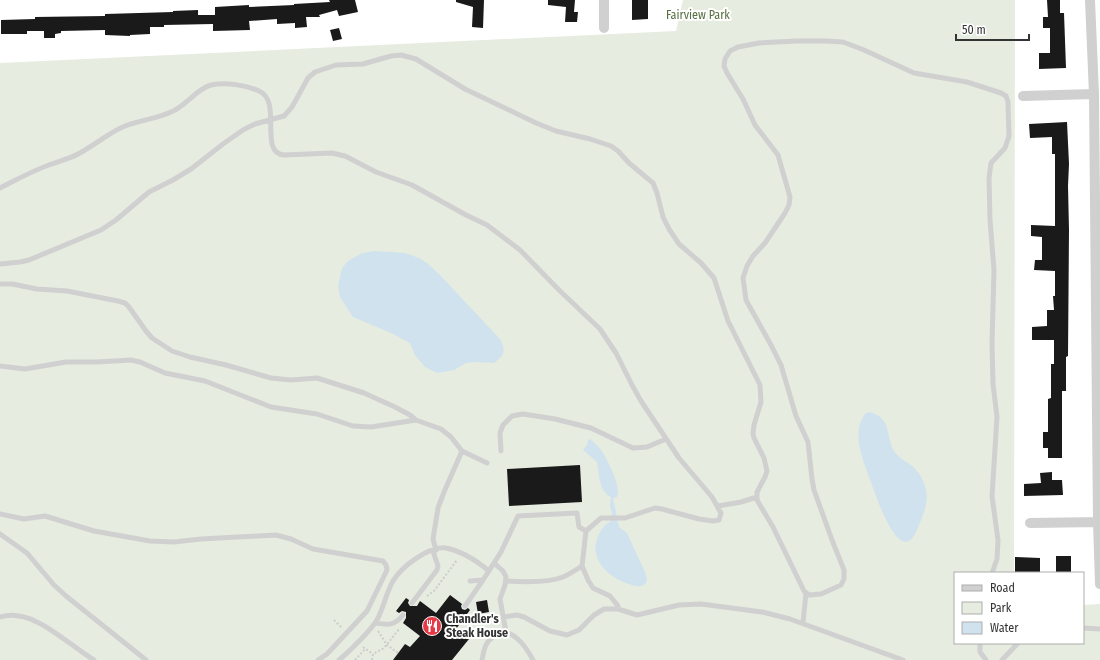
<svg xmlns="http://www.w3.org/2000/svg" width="1100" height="660" font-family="'Fira Sans Condensed',sans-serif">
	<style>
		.green { fill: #e6ecdf }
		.water { fill: #cfe2ee }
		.building { fill: #1a1a1a }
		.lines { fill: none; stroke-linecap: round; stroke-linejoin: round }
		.path { stroke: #cdcdcd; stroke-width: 2; stroke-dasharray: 2 2; stroke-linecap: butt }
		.lane { stroke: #d0d0d0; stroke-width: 5 }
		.street { stroke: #d0d0d0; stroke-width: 10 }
		.labels { text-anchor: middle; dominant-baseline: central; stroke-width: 4; stroke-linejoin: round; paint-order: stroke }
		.park-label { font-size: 12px; fill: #56703f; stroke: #fff }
		.poi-label { font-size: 12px; font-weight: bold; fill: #333; stroke: #fff; text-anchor: start }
	</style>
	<rect width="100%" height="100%" fill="#fff"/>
	<!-- green -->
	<path class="green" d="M683 0H1015L1014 573H955V643H1083V605L1100 604V660H0V63L676 31Z"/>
	<!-- water -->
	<path class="water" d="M375 251 405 253 419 258 427 263 439 274 500 339C506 350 505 355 494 363L475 362 466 363 454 370 437 373 425 367 415 355 410 343 391 333 353 317 340 297 338 286 342 268 348 261 362 253Z
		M870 412C893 419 885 436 894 451 900 460 911 463 917 471 921 475 925 484 926 490 929 502 923 515 919 525 901 577 875 492 869 477 862 458 851 431 866 413Z
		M590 439C594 442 598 446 601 450 607 458 622 488 617 497L613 498 619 527 627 533 645 572 647 578 646 583C641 588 635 586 629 584 610 578 590 561 597 539 600 531 603 526 610 522L612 513 610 507 611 497C599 492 599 473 597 462L583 450 587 445 588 440Z"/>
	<!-- building -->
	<path class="building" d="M329 0H355L358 12 339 16 337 10 319 15 320 17H306L307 27 295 28V23L277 24V19L249 21 250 30 213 31V24L164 25V27H150V34L130 35V36L105 35V30L61 31V33L55 34V38H44V31H27V34H1V20L35 19V17L105 16V14L173 12V11L198 10V15H215V7L249 5V7L294 5V4L330 2Z
		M456 0H484L483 28 472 27 473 7 456 2Z
		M548 0H575L574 12H578L577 22H565L566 7 548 5Z
		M632 0H648V19L632 20Z
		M1047 0H1060V13H1064L1066 68 1039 69V53H1050V28H1043V17H1048Z
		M339 28 342 39 333 41 330 30Z
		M1067 122 1069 164 1068 186 1069 230 1068 356 1066 357V391H1062V458H1048V448H1043V432H1048V399L1051 398V364H1054V340H1032V327L1047 326V310H1054L1053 296H1055V271L1034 270 1035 260H1042V237L1031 236V225L1055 226V154H1052V137L1030 138 1029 124Z
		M580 465 582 502 509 506 507 469Z
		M1052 472V480H1062L1063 495 1024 496V484L1041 483 1040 473Z
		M1056 556H1071V573H1056Z
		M1015 557 1040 558V572L1015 573Z
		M450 595 462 604 461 606 462 609 465 610 468 608 470 610 456 629 469 639 452 660H393L405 644 410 647 420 636 403 623 406 618V612L402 611 399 613 396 611 406 598 409 600 408 603 410 606H417L420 601 436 613Z
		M487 600 489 612 478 614 476 602Z"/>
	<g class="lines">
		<!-- path -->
		<path class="path" d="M427 596 434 591 457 560
			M334 620 342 628
			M378 631 387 645 398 653
			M363 647 373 654
			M355 660 365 649
			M372 660 373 654 384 648 400 628"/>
		<!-- lane -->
		<path class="lane" d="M0 188C16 180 32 171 49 165 59 161 69 159 78 154 94 146 108 133 125 126 140 120 156 119 171 112 186 106 196 89 211 85 226 82 246 85 259 91 283 101 258 153 284 155L332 153 345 156 376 172 412 185 466 215 487 225 520 250 559 290 600 329 616 353 632 385 641 401 679 458 712 497 721 513 719 520 713 521 699 519 662 509 655 508 625 518H601L586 531
			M0 264 20 262 29 260 101 230 116 220 149 192 173 180 191 169 223 144 243 130 255 124 284 116 292 107 308 78 315 72 336 65 363 64 391 56 401 55 416 59 465 89 536 123 556 131 590 139 611 146 618 151 629 163 653 183 657 193 663 217 669 229 679 244 701 263 714 278 728 321 760 385 761 402 754 425 753 433 754 438 764 458 767 471 765 477 757 492V500L773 527 804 591 809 595 821 594 841 585 844 579V570L832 540 814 490 812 479 808 442 796 416 781 365 771 345 746 300 743 278 747 266 753 256 765 243 785 213 789 205 790 197 778 155 755 125 743 99 727 73 724 66 725 59 730 51 738 47 759 43 796 41H826L843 42 864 50 914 73 967 82 1001 93 1006 96 1008 102 1009 136 1005 148 991 163 989 178 990 220 994 270 992 343 993 384 997 417 992 496 998 540 997 559 992 573
			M0 284H12L37 289 67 291 118 301 125 303 129 307 146 331 152 338 172 351 190 357 226 365 271 378 291 380 317 378 364 393 395 407 410 415 416 420 441 429 451 437 462 451 487 463
			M0 366 25 369 66 362H97L131 360 140 362 165 373 205 381 271 407 317 414 353 426 371 427 416 420
			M501 451 500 433 503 425 512 416 523 414 555 419 591 428 633 448 647 447 666 439
			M718 506 741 502 757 497
			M0 514 24 519 45 516 94 531 150 541 174 542 201 539 276 535 291 539 313 549 383 561 386 565 387 570 367 611 327 654 318 660
			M586 531 582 566 588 580 593 588 610 596 618 606V609
			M0 534 27 553 54 585 66 596 146 660
			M436 550 433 539 438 508 444 492 462 451
			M494 563 503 571 506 577 505 585 500 599 506 632
			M470 581 483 580 501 552 518 516 577 513 579 527 586 531
			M506 581C522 582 548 583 563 577 570 574 576 570 582 566
			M412 603 437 570 438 566 433 551
			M465 606 483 580
			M0 617C33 607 67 644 94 660
			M503 617 517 615 524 617 550 631 567 635 579 630 594 615 604 609H618L637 615 679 605 701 604 762 612 790 619 903 660
			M375 623C389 625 394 626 403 615
			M803 623 806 593
			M1083 628 1100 629
			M980 643V652L986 660
			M339 660C349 652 371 630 377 620 384 607 386 593 393 581 402 566 429 546 446 548 461 551 477 561 489 571
			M482 660C483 655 484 649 486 645 488 641 491 638 495 636 512 625 526 647 533 660
			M1002 660 1018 643"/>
		<!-- street -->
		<path class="street" d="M1090 0 1094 94 1098 522 1100 584
			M604 28V0
			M1023 96 1094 94
			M1030 523 1100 522"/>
	</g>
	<!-- icons -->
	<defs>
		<g id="restaurant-disc" transform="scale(1)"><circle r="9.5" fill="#e63946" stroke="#fff"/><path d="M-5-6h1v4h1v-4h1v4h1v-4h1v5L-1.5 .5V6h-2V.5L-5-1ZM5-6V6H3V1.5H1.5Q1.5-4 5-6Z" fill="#fff"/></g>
	</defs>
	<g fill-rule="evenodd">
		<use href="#restaurant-disc" x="432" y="626"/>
	</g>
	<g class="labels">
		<!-- park labels -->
		<g class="park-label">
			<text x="698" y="15">Fairview Park</text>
		</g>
		<!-- poi labels -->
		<g class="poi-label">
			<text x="446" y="619">Chandler's<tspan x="446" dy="14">Steak House</tspan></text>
		</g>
	</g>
	<!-- legend -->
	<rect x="954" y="572" width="130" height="72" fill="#ffffff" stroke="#adadad"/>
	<rect x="962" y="585" width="20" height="6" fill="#d0d0d0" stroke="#adadad"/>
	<text x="990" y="592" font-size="12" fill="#333333">Road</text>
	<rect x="962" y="602" width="20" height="12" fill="#e6ecdf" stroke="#adadad"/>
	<text x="990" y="612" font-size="12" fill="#333333">Park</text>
	<rect x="962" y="622" width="20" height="12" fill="#cfe2ee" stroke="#adadad"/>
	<text x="990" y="632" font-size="12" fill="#333333">Water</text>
	<!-- scale -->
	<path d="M956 34v6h73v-6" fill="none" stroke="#333333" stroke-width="2"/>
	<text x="962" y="34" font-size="12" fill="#333333" stroke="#ffffff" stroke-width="3" paint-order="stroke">50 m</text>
</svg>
